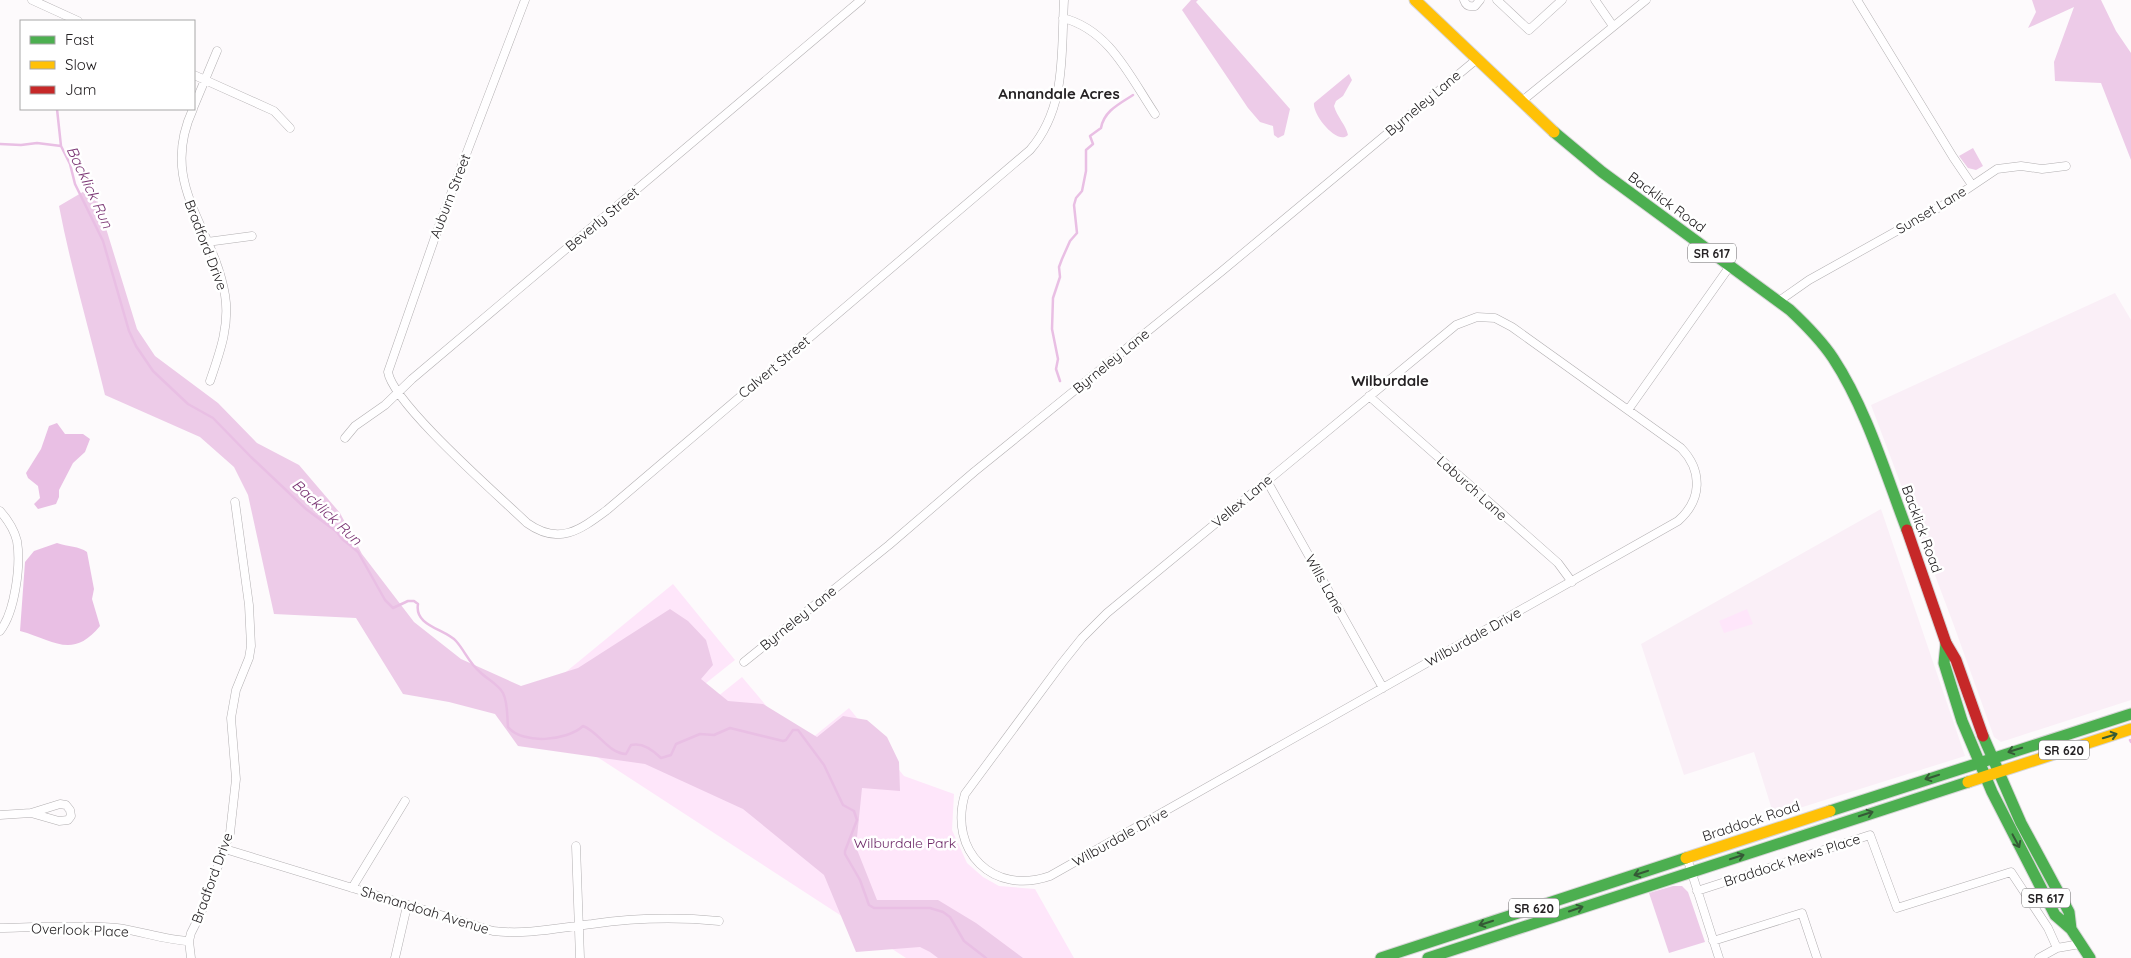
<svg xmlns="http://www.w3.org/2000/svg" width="2131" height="958" font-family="Quicksand,sans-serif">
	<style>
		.built { fill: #faeff7 }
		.green { fill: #fee6fa }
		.forest { fill: #edcbe8 }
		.water { fill: #e9bfe4 }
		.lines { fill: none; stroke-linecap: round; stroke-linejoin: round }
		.stream { stroke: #e9bfe4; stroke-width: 2.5 }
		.street-casing { stroke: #b2afb1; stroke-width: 9 }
		.fast-casing { stroke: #d7d6d7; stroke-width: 13 }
		.slow-casing { stroke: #d7d6d7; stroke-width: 13 }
		.jam-casing { stroke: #d7d6d7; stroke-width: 13 }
		.street { stroke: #fffeff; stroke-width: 8 }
		.fast { stroke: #4caf50; stroke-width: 11 }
		.slow { stroke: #ffc107; stroke-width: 11 }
		.jam { stroke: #c62828; stroke-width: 11 }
		.oneway { stroke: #355a36 }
		.labels { text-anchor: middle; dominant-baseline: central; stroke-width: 5; stroke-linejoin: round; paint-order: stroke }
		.shield { fill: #fff; stroke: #666466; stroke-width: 1 }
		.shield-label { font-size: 12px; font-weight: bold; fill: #252224 }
		.street-label { font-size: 14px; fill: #252224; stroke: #fff }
		.park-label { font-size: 14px; fill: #6d2967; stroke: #fff }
		.neighbourhood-label { font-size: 15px; font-weight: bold; fill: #252224; stroke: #fff }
		.water-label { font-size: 15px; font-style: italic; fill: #7c3775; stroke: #fff }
	</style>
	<rect width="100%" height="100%" fill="#fdfafc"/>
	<!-- built -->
	<path class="built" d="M2115 293 2131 320V700L2001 742 1994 737 1953 623 1871 405Z
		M1881 509 1965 756 1774 816 1754 752 1684 775 1641 644Z"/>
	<!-- green -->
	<path class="green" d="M673 584 735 660 686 699 697 713 742 677 801 747 849 708 904 776 954 794 952 830 967 863 983 877 999 886 1035 889 1074 958H906L522 708Z
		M1747 609 1753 624 1724 633 1719 621Z"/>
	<!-- forest -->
	<path class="forest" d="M1191 0H1198L1196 2 1290 109 1284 135 1278 138 1274 135 1273 126 1260 122 1248 108 1182 10Z
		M2032 0H2101L2116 31 2131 53V160L2101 83 2055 81 2054 62 2074 7 2028 28 2036 12Z
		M1349 74 1352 80 1343 96 1336 101 1334 106C1337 117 1346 125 1348 135 1337 146 1312 114 1314 103Z
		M1973 148 1983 166 1976 170 1968 168 1959 156Z
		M93 186 137 329 155 356 218 403 257 443 299 465 340 513 362 554 414 622 461 659 521 686 578 668 670 609 688 621 706 640 713 665 701 679 728 701 763 704 817 737 843 716 867 720 887 737 899 762 900 791 862 788 856 847 877 900H938L976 923 1023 958H938L930 952 920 947 856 952 824 875 743 809 645 764 518 746 495 714 449 702 403 694 356 618 274 614 248 495 234 467 200 437 105 395C90 332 71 269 59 206Z
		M1673 886H1682L1688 892 1705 942 1669 953 1649 893Z"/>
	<!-- water -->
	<path class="water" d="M57 423 65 434H83L90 439 85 452 73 463 59 490V497L56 504 38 509 34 504 40 498 38 486 28 478 26 473 41 449 49 426Z
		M57 543C68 547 79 546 87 552L94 589 92 599 100 626C72 660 54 640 20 631L25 562 34 551Z"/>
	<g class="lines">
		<!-- stream -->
		<path class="stream" d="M57 109 61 146
			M0 144 21 145 37 143 61 146 70 164 75 184 103 241 129 331 136 346 153 371 188 404 213 418 251 457 306 509 337 532 342 539 351 546 358 552 385 600 393 608 408 601H414L418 604C414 626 445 629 456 641 465 651 469 663 480 672 487 679 498 684 503 693 508 703 507 716 508 727 523 745 567 741 583 726 599 732 608 753 626 754L631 745C643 742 653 750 661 758L671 755 676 744 700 734 714 735 730 728 783 741 786 740 793 730H798L824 765 843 805 854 811 857 820 845 851V854L860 880 869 905 874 908H930L943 912 950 917 964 941 986 958
			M1060 381 1056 369 1058 359 1052 329 1053 298 1060 277 1059 267 1062 259 1070 241 1077 233 1074 205 1076 198 1082 191 1086 171V150L1093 144 1090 136 1101 128C1104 111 1119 104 1133 95
			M2130 740 2131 742"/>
		<!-- street casing -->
		<g class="street-casing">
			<path id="street" d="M32 0 78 21
				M525 0 441 220 388 372C393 404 499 496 527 523 559 546 580 530 607 510L1030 150C1067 107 1061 53 1064 0
				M1464 0C1466 6 1470 7 1475 6L1480 0
				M1497 0 1529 30 1562 0
				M1595 0 1613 26
				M1857 0 1953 157 1972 185
				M1063 18C1110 30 1130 77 1155 114
				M194 75 274 111 290 128
				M1522 101 1646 0
				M194 106 217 51
				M193 109C158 185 213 225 225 295 230 325 220 352 210 381
				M207 242 252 236
				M1779 301 1809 280 1945 204 1997 169 2021 166 2042 169 2066 166
				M1477 317 1495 318 1512 327 1681 448C1703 471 1702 500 1678 521L1050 876C993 896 948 851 965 794L1062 663 1082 638 1107 613 1456 325Z
				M1369 396 1558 563 1572 582
				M1628 410 1730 266
				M345 438 355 426 385 405 412 379 861 0
				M1267 481 1383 688
				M0 511C8 520 14 529 17 541 21 565 15 612 0 631
				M744 662 889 545 974 472 1222 271 1477 59
				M0 815 31 813 60 804 66 805 70 810 71 816 68 820 59 821 31 813
				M576 846 580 958
				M225 849 493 931C527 935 558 928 592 924 634 918 677 917 719 921
				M1687 858 1719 958
				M352 888 405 801
				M1697 891 1870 835 1897 908 2011 872 2048 928 2057 948
				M0 928C39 927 78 925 117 928 141 931 164 940 189 941
				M1713 941 1802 913 1817 958
				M191 958 189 941 191 933 201 913 230 833 236 779 231 718 236 690 249 658 251 646 249 605 235 502
				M395 958 407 906
				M2039 958 2057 948 2080 944"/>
		</g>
		<!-- fast casing -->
		<g class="fast-casing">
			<path id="fast" d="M1554 132 1602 172 1790 310C1806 325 1821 340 1833 358 1866 408 1886 475 1907 530
				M1946 643 1944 663 1962 721 1992 792 2055 915 2071 929 2090 958
				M1983 736 2021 823 2069 912 2071 929
				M1830 811 2131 714
				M1381 958 1686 858
				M1428 958 1968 782"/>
		</g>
		<!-- slow casing -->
		<g class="slow-casing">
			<path id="slow" d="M1415 0 1554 132
				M1968 782 2131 729
				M1686 858 1830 811"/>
		</g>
		<!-- jam casing -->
		<g class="jam-casing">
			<path id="jam" d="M1907 530 1946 643 1956 660 1983 736"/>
		</g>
		<!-- street -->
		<use href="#street" class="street"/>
		<!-- fast -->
		<use href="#fast" class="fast"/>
		<!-- slow -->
		<use href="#slow" class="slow"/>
		<!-- jam -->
		<use href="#jam" class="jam"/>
	</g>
	<!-- one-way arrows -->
	<defs><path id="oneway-shaft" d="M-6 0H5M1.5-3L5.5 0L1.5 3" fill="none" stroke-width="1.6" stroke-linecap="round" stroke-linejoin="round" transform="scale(1.25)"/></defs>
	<g class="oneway">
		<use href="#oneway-shaft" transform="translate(2110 736) rotate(-17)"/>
		<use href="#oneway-shaft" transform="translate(2015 750) rotate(163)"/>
		<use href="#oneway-shaft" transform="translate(1932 777) rotate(162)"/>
		<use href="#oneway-shaft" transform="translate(1866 814) rotate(-18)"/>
		<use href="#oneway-shaft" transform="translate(2016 841) rotate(62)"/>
		<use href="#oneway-shaft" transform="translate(1737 857) rotate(-18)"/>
		<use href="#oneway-shaft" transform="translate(1641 873) rotate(162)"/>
		<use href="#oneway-shaft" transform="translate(1576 909) rotate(-19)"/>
		<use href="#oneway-shaft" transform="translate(1486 923) rotate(162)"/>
	</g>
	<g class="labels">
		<!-- shield labels -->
		<g class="shield">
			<rect x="1688" y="243.5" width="48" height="19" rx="4"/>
			<rect x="2039" y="740.5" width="50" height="19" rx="4"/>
			<rect x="2022" y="888.5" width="48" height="19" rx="4"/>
			<rect x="1509" y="898.5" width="50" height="19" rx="4"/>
		</g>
		<g class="shield-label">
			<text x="1712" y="253">SR 617</text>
			<text x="2064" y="750">SR 620</text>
			<text x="2046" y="898">SR 617</text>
			<text x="1534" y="908">SR 620</text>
		</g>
		<!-- street labels -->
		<g class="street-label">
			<text transform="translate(1423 103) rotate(-40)">Byrneley Lane</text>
			<text transform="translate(450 196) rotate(-69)">Auburn Street</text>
			<text transform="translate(1667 202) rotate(36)">Backlick Road</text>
			<text transform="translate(1931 210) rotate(-31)">Sunset Lane</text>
			<text transform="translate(602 219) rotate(-40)">Beverly Street</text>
			<text transform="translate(206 245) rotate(69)">Bradford Drive</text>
			<text transform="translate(1111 361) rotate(-39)">Byrneley Lane</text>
			<text transform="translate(774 367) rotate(-40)">Calvert Street</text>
			<text transform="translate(1472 488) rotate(42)">Laburch Lane</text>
			<text transform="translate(1242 501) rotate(-40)">Vellex Lane</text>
			<text transform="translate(1922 529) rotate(70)">Backlick Road</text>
			<text transform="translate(1325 584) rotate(61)">Wills Lane</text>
			<text transform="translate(798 618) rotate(-39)">Byrneley Lane</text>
			<text transform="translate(1473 637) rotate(-29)">Wilburdale Drive</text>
			<text transform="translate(1751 821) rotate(-18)">Braddock Road</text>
			<text transform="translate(1120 837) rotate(-29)">Wilburdale Drive</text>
			<text transform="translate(1792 860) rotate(-18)">Braddock Mews Place</text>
			<text transform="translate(212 878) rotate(-70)">Bradford Drive</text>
			<text transform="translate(425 910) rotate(17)">Shenandoah Avenue</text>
			<text transform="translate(80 930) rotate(2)">Overlook Place</text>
		</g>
		<!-- park labels -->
		<g class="park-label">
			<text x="905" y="843">Wilburdale Park</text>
		</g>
		<!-- neighbourhood labels -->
		<g class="neighbourhood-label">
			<text x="1059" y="93">Annandale Acres</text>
			<text x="1390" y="380">Wilburdale</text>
		</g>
		<!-- water labels -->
		<g class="water-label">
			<text transform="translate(90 187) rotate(65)">Backlick Run</text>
			<text transform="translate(327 512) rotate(43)">Backlick Run</text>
		</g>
	</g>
	<!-- legend -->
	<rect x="20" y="20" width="175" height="90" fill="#ffffff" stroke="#a8a7a7"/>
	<rect x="30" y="36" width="25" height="8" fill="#4caf50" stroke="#a8a7a7"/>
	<text x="65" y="45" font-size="15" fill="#252224">Fast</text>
	<rect x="30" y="61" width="25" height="8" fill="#ffc107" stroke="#a8a7a7"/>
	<text x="65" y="70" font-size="15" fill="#252224">Slow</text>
	<rect x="30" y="86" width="25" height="8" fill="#c62828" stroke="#a8a7a7"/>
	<text x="65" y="95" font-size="15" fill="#252224">Jam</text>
</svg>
